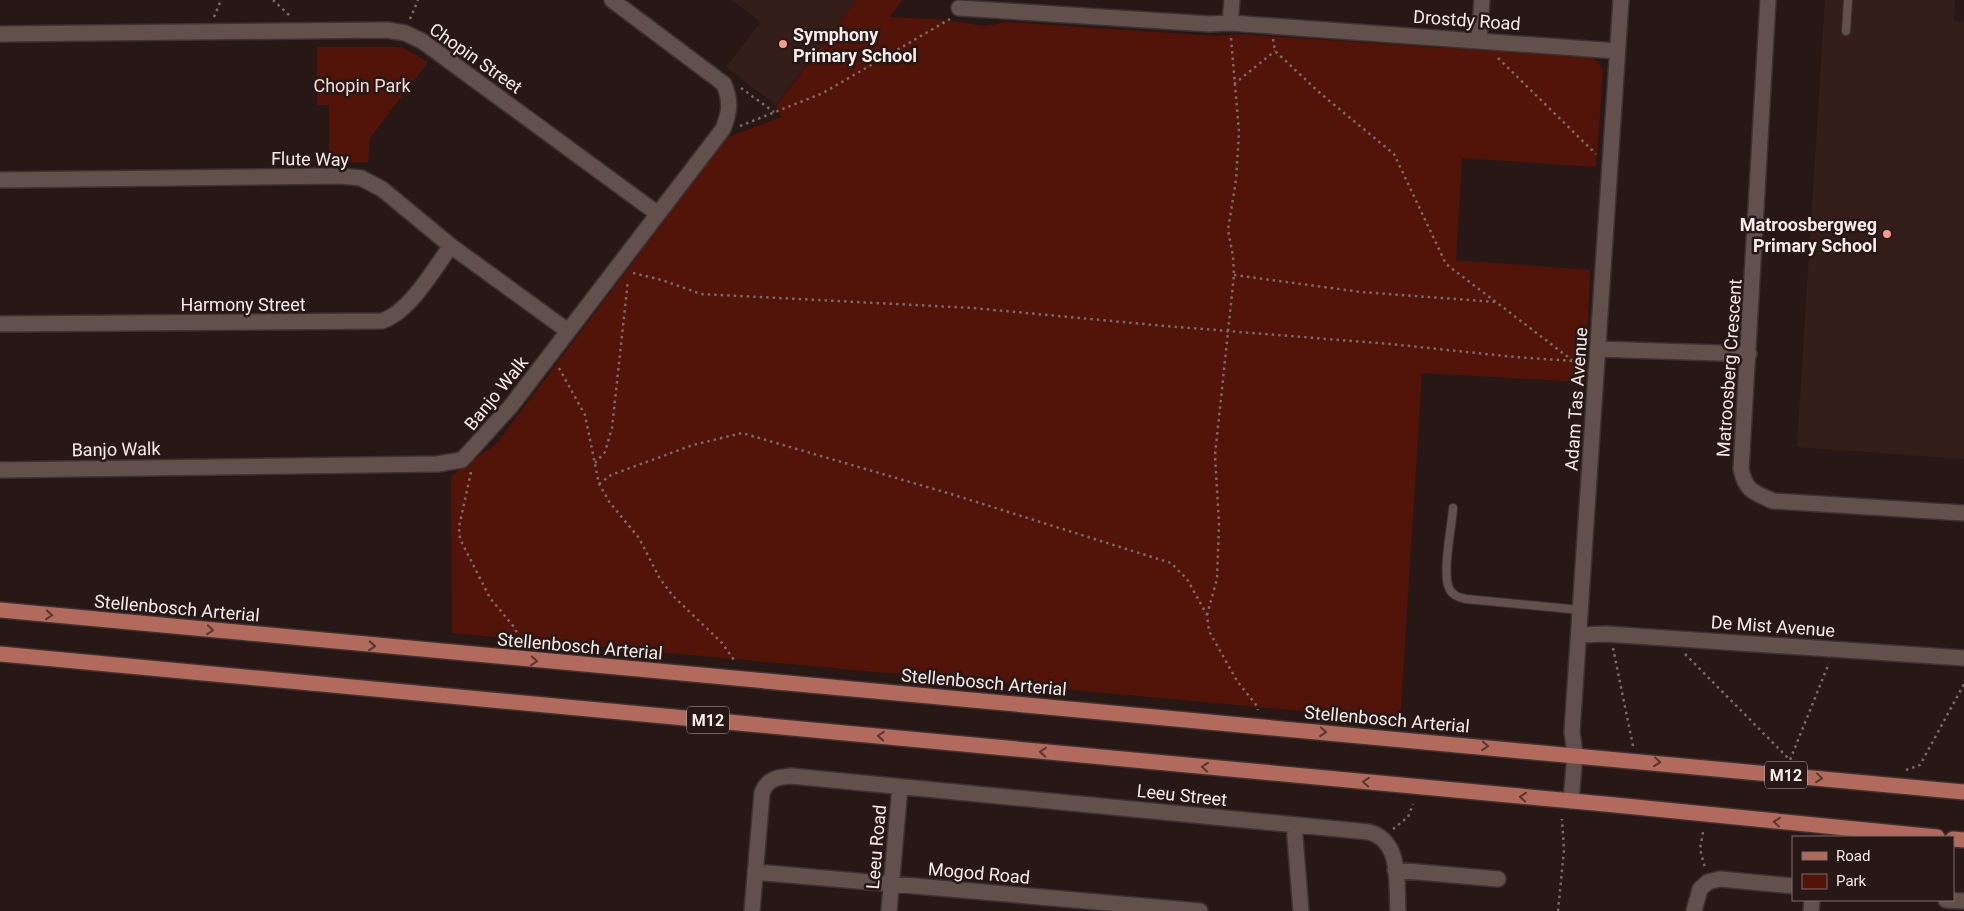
<svg xmlns="http://www.w3.org/2000/svg" width="1964" height="911" font-family="Roboto,sans-serif">
	<style>
		.built { fill: #331e19 }
		.green { fill: #521308 }
		.lines { fill: none; stroke-linecap: round; stroke-linejoin: round }
		.service-casing { stroke: #3d3231; stroke-width: 10 }
		.minor-casing { stroke: #3d3231; stroke-width: 18 }
		.primary-casing { stroke: #3d3231; stroke-width: 18 }
		.path { stroke: #786b68; stroke-width: 2.5; stroke-dasharray: 2.5 4; stroke-linecap: butt }
		.service { stroke: #62504d; stroke-width: 8 }
		.minor { stroke: #62504d; stroke-width: 15 }
		.primary { stroke: #b26a5c; stroke-width: 15 }
		.oneway { stroke: #58352e }
		.poi-dot { fill: #f49d8c; stroke: #271815; stroke-width: 2 }
		.labels { text-anchor: middle; dominant-baseline: central; stroke-width: 5; stroke-linejoin: round; paint-order: stroke }
		.shield { fill: #271815; stroke: #b9aca9; stroke-width: 1 }
		.shield-label { font-size: 16px; font-weight: bold; fill: #f7ece9 }
		.street-label { font-size: 18px; fill: #f7ece9; stroke: #271815 }
		.poi-label { font-size: 18px; font-weight: bold; fill: #f7ece9; stroke: #271815; text-anchor: start }
		.park-label { font-size: 18px; fill: #f4d9d4; stroke: #271815 }
	</style>
	<rect width="100%" height="100%" fill="#271815"/>
	<!-- built -->
	<path class="built" d="M731 0H856L776 105 726 67 761 22Z
		M1825 0H1955L1954 21 1964 22V459L1797 447Z"/>
	<!-- green -->
	<path class="green" d="M856 0H902L890 17 946 20 985 26 1007 22 1216 36 1238 34 1595 58 1603 70 1596 167 1462 158 1456 260 1590 270 1585 382 1422 373 1400 720 452 633 451 476 497 443 726 138 781 117 776 106Z
		M317 47H402L428 62 370 138 368 162H329V105H317Z"/>
	<g class="lines">
		<!-- service casing -->
		<g class="service-casing">
			<path id="service" d="M1846 31 1848 0
				M1453 508C1452 526 1441 576 1450 590 1453 596 1461 598 1466 599L1581 610"/>
		</g>
		<!-- minor casing -->
		<g class="minor-casing">
			<path id="minor" d="M1768 0 1741 469C1746 492 1754 492 1773 501L1964 513
				M959 8 1210 24 1230 23 1617 51
				M1230 23 1232 0
				M0 34 387 30 405 33 422 41 658 214
				M1479 39 1482 0
				M0 180 339 176 361 178 382 189 451 246 568 331
				M0 324 382 321C410 312 433 270 451 246
				M1598 349 1749 354
				M0 470 437 464 462 460 511 406 723 129C730 111 731 102 724 84L612 0
				M1579 635 1606 634 1964 658
				M1571 801 1575 754 1572 732 1621 0
				M1294 825 1301 911
				M1395 870 1498 879
				M755 872 1200 911
				M1946 900 1964 901
				M752 911 762 793C767 779 777 777 791 776L1369 832C1402 841 1396 883 1398 911
				M889 911 900 787
				M1694 911 1700 889 1708 882 1720 879 1793 886
				M1811 911 1812 900"/>
		</g>
		<!-- primary casing -->
		<g class="primary-casing">
			<path id="primary" d="M0 610 1964 792
				M0 654 1605 804 1937 837
				M1953 839 1964 840"/>
		</g>
		<!-- path -->
		<path class="path" d="M273 0 290 16
			M214 17 221 0
			M410 19 418 0
			M1273 39 1275 51 1321 94 1394 154 1446 264 1572 360
			M1498 58 1596 154
			M1234 84 1275 51
			M741 88 774 112
			M740 126 823 93 950 19
			M633 273 662 280 701 294 973 308 1165 326 1390 344 1515 357 1573 361 1582 357
			M1234 275 1361 292 1496 302
			M559 368 585 415 599 484 610 503 639 538 660 579 673 596 722 643 734 660
			M595 463 605 452 612 428 628 280
			M471 472 459 527 460 539 490 598 514 627 521 641
			M599 484 611 475 693 445 742 433 951 494 1171 563 1187 579 1207 615 1209 631 1237 681 1257 706 1258 710
			M1207 615 1217 579 1219 524 1215 455 1234 275 1233 256 1228 230 1236 180 1239 132 1231 38
			M1613 648 1633 746
			M1685 654 1790 760 1829 663
			M1906 770 1920 765 1964 684
			M1393 829 1408 817 1413 804
			M1703 832 1700 849 1705 868
			M1558 911 1564 850 1562 819"/>
		<!-- service -->
		<use href="#service" class="service"/>
		<!-- minor -->
		<use href="#minor" class="minor"/>
		<!-- primary -->
		<use href="#primary" class="primary"/>
	</g>
	<!-- one-way arrows -->
	<defs><path id="oneway-chevron" d="M-2-3.5L2.5 0L-2 3.5" fill="none" stroke-width="1.6" stroke-linecap="round" stroke-linejoin="round" transform="scale(1.25)"/></defs>
	<g class="oneway">
		<use href="#oneway-chevron" transform="translate(49 615) rotate(5)"/>
		<use href="#oneway-chevron" transform="translate(210 630) rotate(5)"/>
		<use href="#oneway-chevron" transform="translate(372 646) rotate(5)"/>
		<use href="#oneway-chevron" transform="translate(534 661) rotate(5)"/>
		<use href="#oneway-chevron" transform="translate(1323 732) rotate(5)"/>
		<use href="#oneway-chevron" transform="translate(881 736) rotate(-175)"/>
		<use href="#oneway-chevron" transform="translate(1485 746) rotate(5)"/>
		<use href="#oneway-chevron" transform="translate(1043 752) rotate(-175)"/>
		<use href="#oneway-chevron" transform="translate(1657 762) rotate(6)"/>
		<use href="#oneway-chevron" transform="translate(1205 767) rotate(-175)"/>
		<use href="#oneway-chevron" transform="translate(1819 778) rotate(6)"/>
		<use href="#oneway-chevron" transform="translate(1366 782) rotate(-175)"/>
		<use href="#oneway-chevron" transform="translate(1523 797) rotate(-175)"/>
		<use href="#oneway-chevron" transform="translate(1777 822) rotate(-174)"/>
	</g>
	<!-- markers -->
	<g class="poi-dot">
		<circle cx="783" cy="44" r="5"/>
		<circle cx="1887" cy="234" r="5"/>
	</g>
	<g class="labels">
		<!-- shield labels -->
		<g class="shield">
			<rect x="687" y="706.5" width="42" height="27" rx="4"/>
			<rect x="1765" y="761.5" width="42" height="27" rx="4"/>
		</g>
		<g class="shield-label">
			<text x="708" y="720">M12</text>
			<text x="1786" y="775">M12</text>
		</g>
		<!-- street labels -->
		<g class="street-label">
			<text transform="translate(1467 20) rotate(4)">Drostdy Road</text>
			<text transform="translate(476 58) rotate(35)">Chopin Street</text>
			<text transform="translate(310 159) rotate(1)">Flute Way</text>
			<text x="243" y="304">Harmony Street</text>
			<text transform="translate(1729 368) rotate(-86)">Matroosberg Crescent</text>
			<text transform="translate(496 393) rotate(-51)">Banjo Walk</text>
			<text transform="translate(1576 399) rotate(-86)">Adam Tas Avenue</text>
			<text transform="translate(116 449) rotate(-1)">Banjo Walk</text>
			<text transform="translate(177 608) rotate(5)">Stellenbosch Arterial</text>
			<text transform="translate(1773 626) rotate(4)">De Mist Avenue</text>
			<text transform="translate(580 646) rotate(5)">Stellenbosch Arterial</text>
			<text transform="translate(984 682) rotate(5)">Stellenbosch Arterial</text>
			<text transform="translate(1387 719) rotate(5)">Stellenbosch Arterial</text>
			<text transform="translate(1182 795) rotate(6)">Leeu Street</text>
			<text transform="translate(876 847) rotate(-85)">Leeu Road</text>
			<text transform="translate(979 873) rotate(5)">Mogod Road</text>
		</g>
		<!-- poi labels -->
		<g class="poi-label">
			<text x="793" y="34">Symphony<tspan x="793" dy="21">Primary School</tspan></text>
			<text x="1877" y="224" text-anchor="end">Matroosbergweg<tspan x="1877" dy="21">Primary School</tspan></text>
		</g>
		<!-- park labels -->
		<g class="park-label">
			<text x="362" y="85">Chopin Park</text>
		</g>
	</g>
	<!-- legend -->
	<rect x="1792" y="836" width="162" height="65" fill="#271815" stroke="#7a6d6a"/>
	<rect x="1802" y="852" width="25" height="8" fill="#b26a5c" stroke="#7a6d6a"/>
	<text x="1836" y="861" font-size="15" fill="#f7ece9">Road</text>
	<rect x="1802" y="874" width="25" height="15" fill="#521308" stroke="#7a6d6a"/>
	<text x="1836" y="886" font-size="15" fill="#f7ece9">Park</text>
</svg>
